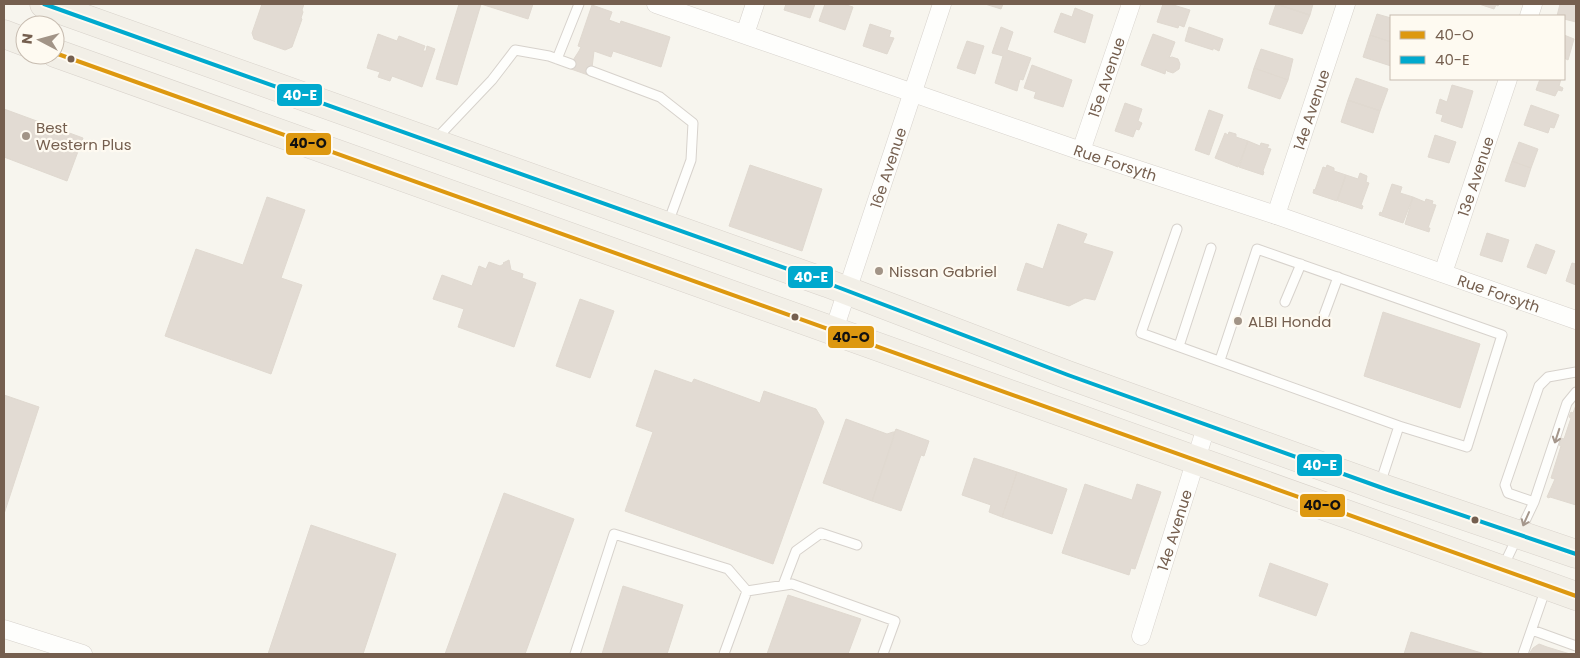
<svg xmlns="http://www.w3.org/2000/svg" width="1580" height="658" font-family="Poppins,sans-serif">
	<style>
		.building { fill: #e2dbd3; stroke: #e0d9d0 }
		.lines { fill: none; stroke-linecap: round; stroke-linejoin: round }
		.lane-casing { stroke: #d7d2cc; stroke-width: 11 }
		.street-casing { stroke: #d7d2cc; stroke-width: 19 }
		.primary-casing { stroke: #d8d2cb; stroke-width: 29 }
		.lane { stroke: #fefefc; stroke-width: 9 }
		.street { stroke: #fefefc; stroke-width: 18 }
		.primary { stroke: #f2efe7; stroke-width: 28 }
		.bus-1-casing { stroke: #fefaf1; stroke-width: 8 }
		.bus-2-casing { stroke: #fefaf1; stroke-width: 8 }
		.bus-1 { stroke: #dd9810; stroke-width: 4 }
		.bus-2 { stroke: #00a9ce; stroke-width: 4 }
		.oneway { stroke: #a5978c }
		.bus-dot { fill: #755f4f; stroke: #fefaf1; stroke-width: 2 }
		.poi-dot { fill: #a29487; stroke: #fefaf1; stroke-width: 2 }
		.labels { text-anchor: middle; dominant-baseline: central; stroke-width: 4.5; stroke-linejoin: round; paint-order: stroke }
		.street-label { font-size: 15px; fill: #755f4f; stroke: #fefaf1 }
		.poi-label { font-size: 15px; fill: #755f4f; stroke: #fefaf1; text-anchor: start }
		.line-badge { stroke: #fefaf1; stroke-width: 2 }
		.badge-label { font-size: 14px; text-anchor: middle; font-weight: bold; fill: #fff }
		.pale-badge-label { font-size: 14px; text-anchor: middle; font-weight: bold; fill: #111 }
	</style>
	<rect width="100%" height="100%" fill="#f7f5ee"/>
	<!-- building -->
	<path class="building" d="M262 4H304L302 10 303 12 301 18 302 19 292 47 285 50 254 39 252 33Z
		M459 4H533L528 19 481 4 457 85 436 79Z
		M786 4H815L810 18 784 10Z
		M825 4H843L853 7 845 30 819 21Z
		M985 4H1003L1001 9Z
		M1163 4H1170L1190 10 1184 27 1179 25 1178 28 1157 22Z
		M1276 4 1310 15 1302 34 1269 24Z
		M1276 4H1313L1310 15Z
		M1479 4H1499L1498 6 1496 5 1494 9Z
		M1560 4H1576V22L1564 19V16H1557Z
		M592 5 612 12 609 20 620 24 621 21 670 37 661 67 613 51 611 57 594 51 591 76 568 68 579 51 581 47 578 46Z
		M1075 8 1093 15 1085 43 1054 32 1061 13 1072 17Z
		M1377 14 1391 18V42L1370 35Z
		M870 24 891 31 889 37 894 38 887 54 863 46Z
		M1001 27 1013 32 1007 50 1031 58 1023 80 1020 79 1017 91 995 83 1003 56 992 53Z
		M1189 27 1223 39 1219 51 1213 48V50L1185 41Z
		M378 34 397 41 399 36 425 46 423 51H426L427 46 435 49 422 87 392 76 390 81 378 77 380 72 367 68Z
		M1153 34 1175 42 1169 58 1172 57 1178 59 1180 64 1179 69 1173 73 1167 71 1166 69 1165 74 1141 65Z
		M1370 35 1391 42V66L1363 57Z
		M1564 35 1574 39 1568 60 1564 58Z
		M967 41 984 46 975 74 957 68Z
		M1261 49 1293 59 1288 80 1254 68Z
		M1032 65 1072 80 1063 107 1034 98 1036 92 1024 88Z
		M1254 68 1288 80 1280 99 1248 88Z
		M1356 78 1388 89 1380 111 1348 100Z
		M1540 79H1561L1559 86 1563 88 1562 91 1558 90 1555 96 1536 90Z
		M1452 85 1473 91 1462 128 1441 121 1443 115 1436 113 1440 99 1447 102Z
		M1348 100 1380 111 1373 133 1341 122Z
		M1125 103 1142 109 1138 121 1142 123 1139 130 1136 129 1133 137 1115 131Z
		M1531 105 1559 115 1554 128 1550 127 1548 133 1524 125Z
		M4 109 83 138 67 181 4 157Z
		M1209 110 1223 115 1209 155 1195 150Z
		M1229 132 1236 134V137L1248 141 1238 167 1215 158 1225 133 1228 135Z
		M1435 135 1456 142 1449 163 1428 157Z
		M1248 141 1260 146 1261 143 1269 145 1267 148 1271 149 1263 171 1264 172 1263 175 1239 167Z
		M1519 142 1538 149 1531 168 1512 161Z
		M1512 161 1531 168 1525 187 1505 181Z
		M750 165 822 189 802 251 729 226Z
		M1327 165 1334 168V171L1346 175 1337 201 1313 193 1314 189 1315 190 1323 167 1326 168Z
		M1360 173 1367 176 1366 182 1369 183 1361 205 1363 206 1362 209 1338 201 1337 200 1346 175 1358 179Z
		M1392 184 1402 187 1400 193 1413 197 1403 223 1379 215 1380 212 1382 213Z
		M267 197 305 210 281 278 302 285 271 374 165 336 196 249 243 265Z
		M1413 197 1425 202 1426 199 1433 201 1432 204 1436 205 1428 228H1430L1429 232 1405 224Z
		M1058 224 1087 234 1083 243 1113 252 1095 300 1085 298 1069 306 1017 290 1026 263 1043 269Z
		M1487 233 1509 240 1502 262 1480 255Z
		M1536 244 1555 251 1546 274 1527 267Z
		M509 260 511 270 523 274 522 278 536 283 514 347 458 327 464 309 433 299 442 275 472 286 479 266 486 269 489 262 500 266 504 264 503 263Z
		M1572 263 1576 264V285L1566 281Z
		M580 299 614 311 590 378 556 366Z
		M1383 312 1480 344 1460 408 1364 376Z
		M655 370 692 383 694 379 760 403 764 391 816 409 824 422 773 564 625 511 653 432 636 426Z
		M4 395 39 407 4 514Z
		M1576 405V505L1550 497 1549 498 1547 497 1555 479 1551 478 1561 446 1559 445 1561 438 1564 439 1571 418 1569 417 1571 412 1573 413Z
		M846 419 887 434 893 432H895L872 501 823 483Z
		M896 429 929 441 924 456 921 455 901 511 872 501 894 437 893 436Z
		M974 458 1017 472 1002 517 989 512 991 505 962 495Z
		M1017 472 1067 489 1052 534 1002 517Z
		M1085 484 1132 500 1137 484 1161 492 1135 569 1131 568 1129 575 1062 553Z
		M504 493 574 519 525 654H445Z
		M311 525 396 554 363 654H268Z
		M1270 563 1328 584 1316 616 1259 596Z
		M623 586 683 605 667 654H602Z
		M788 595 861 619 848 654H767Z
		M1411 632 1485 654H1404Z
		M1539 644 1547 647 1570 654H1529L1533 648Z"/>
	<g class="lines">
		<!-- lane casing -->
		<g class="lane-casing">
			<path id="lane" d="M557 59 579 4
				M591 71 660 97 693 123 691 160 668 223
				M436 139 492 80 515 50 549 56 571 64
				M1177 229 1141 333 1399 426 1380 484
				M1285 302 1301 264
				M1324 315 1338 277
				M1179 346 1211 248
				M1220 360 1257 249 1502 335 1467 447 1399 426
				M1534 502 1508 493 1505 485 1539 386 1548 377 1576 372
				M1503 567 1534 502 1567 403 1576 392
				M783 585 796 551 821 533 857 545
				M747 591 792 584 895 621 883 654
				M1532 630 1576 646
				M575 654 614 534 728 569 747 591 724 654
				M1523 654 1546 588"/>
		</g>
		<!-- street casing -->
		<g class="street-casing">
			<g id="street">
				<path id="s1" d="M656 4 1081 151 1276 215 1576 320"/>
				<path d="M1529 16 1533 4"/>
				<path d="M745 34 755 4"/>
				<path id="s2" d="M1081 151 1131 4"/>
				<path id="s3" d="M1276 215 1346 4"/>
				<path id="s4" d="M1443 273 1508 79"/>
				<path id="s5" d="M834 330 942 4"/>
				<path d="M4 629 83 654"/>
				<path id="s6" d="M1141 636 1207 424"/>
			</g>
		</g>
		<!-- primary casing -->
		<g class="primary-casing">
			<path id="primary" d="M44 4 827 283 1068 375 1388 490 1576 554
				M4 34 25 42
				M55 53 1576 596"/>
		</g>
		<!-- lane -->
		<use href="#lane" class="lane"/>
		<!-- street -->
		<use href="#street" class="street"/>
		<!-- primary -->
		<use href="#primary" class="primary"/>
		<!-- bus-1 casing -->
		<g class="bus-1-casing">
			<path id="bus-1" d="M55 53 1576 596"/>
		</g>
		<!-- bus-2 casing -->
		<g class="bus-2-casing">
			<path id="bus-2" d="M44 4 827 283 1068 375 1388 490 1576 554"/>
		</g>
		<!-- bus-1 -->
		<use href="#bus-1" class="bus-1"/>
		<!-- bus-2 -->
		<use href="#bus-2" class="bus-2"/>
	</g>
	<!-- one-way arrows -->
	<defs><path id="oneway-shaft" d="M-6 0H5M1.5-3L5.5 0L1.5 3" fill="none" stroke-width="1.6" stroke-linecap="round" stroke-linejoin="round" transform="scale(1.25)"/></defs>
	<g class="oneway">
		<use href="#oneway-shaft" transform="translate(1557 436) rotate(108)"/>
		<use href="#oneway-shaft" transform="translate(1526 519) rotate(114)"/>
	</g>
	<!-- markers -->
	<g class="bus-dot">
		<circle cx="71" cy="59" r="4.5"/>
		<circle cx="795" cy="317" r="4.5"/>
		<circle cx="1475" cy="520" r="4.5"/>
	</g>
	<g class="poi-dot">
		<circle cx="26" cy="136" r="5"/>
		<circle cx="879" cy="271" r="5"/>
		<circle cx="1238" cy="321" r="5"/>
	</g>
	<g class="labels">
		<!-- street labels -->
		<g class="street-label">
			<text stroke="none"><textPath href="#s2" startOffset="78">15e Avenue</textPath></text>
			<text stroke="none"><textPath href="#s3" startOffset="111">14e Avenue</textPath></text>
			<text stroke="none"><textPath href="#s1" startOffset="486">Rue Forsyth</textPath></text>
			<text stroke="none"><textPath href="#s5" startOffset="171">16e Avenue</textPath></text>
			<text stroke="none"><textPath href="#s4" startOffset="102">13e Avenue</textPath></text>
			<text stroke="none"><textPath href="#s1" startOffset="891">Rue Forsyth</textPath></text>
			<text stroke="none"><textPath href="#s6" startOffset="111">14e Avenue</textPath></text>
		</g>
		<!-- poi labels -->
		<g class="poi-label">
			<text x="36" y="127">Best<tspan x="36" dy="17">Western Plus</tspan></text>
			<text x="889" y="271">Nissan Gabriel</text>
			<text x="1248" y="321">ALBI Honda</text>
		</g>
	</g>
	<g class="line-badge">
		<rect x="276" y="83" width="47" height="24" rx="5" fill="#00a9ce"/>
		<rect x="285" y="132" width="47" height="24" rx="5" fill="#dd9810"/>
		<rect x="787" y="265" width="47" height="24" rx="5" fill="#00a9ce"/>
		<rect x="827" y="325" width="48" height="24" rx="5" fill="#dd9810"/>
		<rect x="1296" y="453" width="47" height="24" rx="5" fill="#00a9ce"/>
		<rect x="1299" y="493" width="47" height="25" rx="5" fill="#dd9810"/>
	</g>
	<g class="badge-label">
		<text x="300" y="100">40-E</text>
		<text x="811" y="282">40-E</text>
		<text x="1320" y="470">40-E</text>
	</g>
	<g class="pale-badge-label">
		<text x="308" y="148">40-O</text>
		<text x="851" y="342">40-O</text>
		<text x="1322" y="510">40-O</text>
	</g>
	<!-- border -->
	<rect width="1580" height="658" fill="none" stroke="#755f4f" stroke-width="10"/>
	<!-- legend -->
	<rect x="1390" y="15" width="175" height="65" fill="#fefaf1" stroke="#c7bcb0"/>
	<rect x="1400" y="31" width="25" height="8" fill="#dd9810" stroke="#c7bcb0"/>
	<text x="1435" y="40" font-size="15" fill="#755f4f">40-O</text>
	<rect x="1400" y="56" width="25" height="8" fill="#00a9ce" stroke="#c7bcb0"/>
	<text x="1435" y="65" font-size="15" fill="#755f4f">40-E</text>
	<!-- north arrow -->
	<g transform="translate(40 40) rotate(276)"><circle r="24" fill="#fefaf1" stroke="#c7bcb0"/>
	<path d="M0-4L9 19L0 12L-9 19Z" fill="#a29487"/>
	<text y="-8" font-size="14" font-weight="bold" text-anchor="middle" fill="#755f4f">N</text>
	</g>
</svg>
